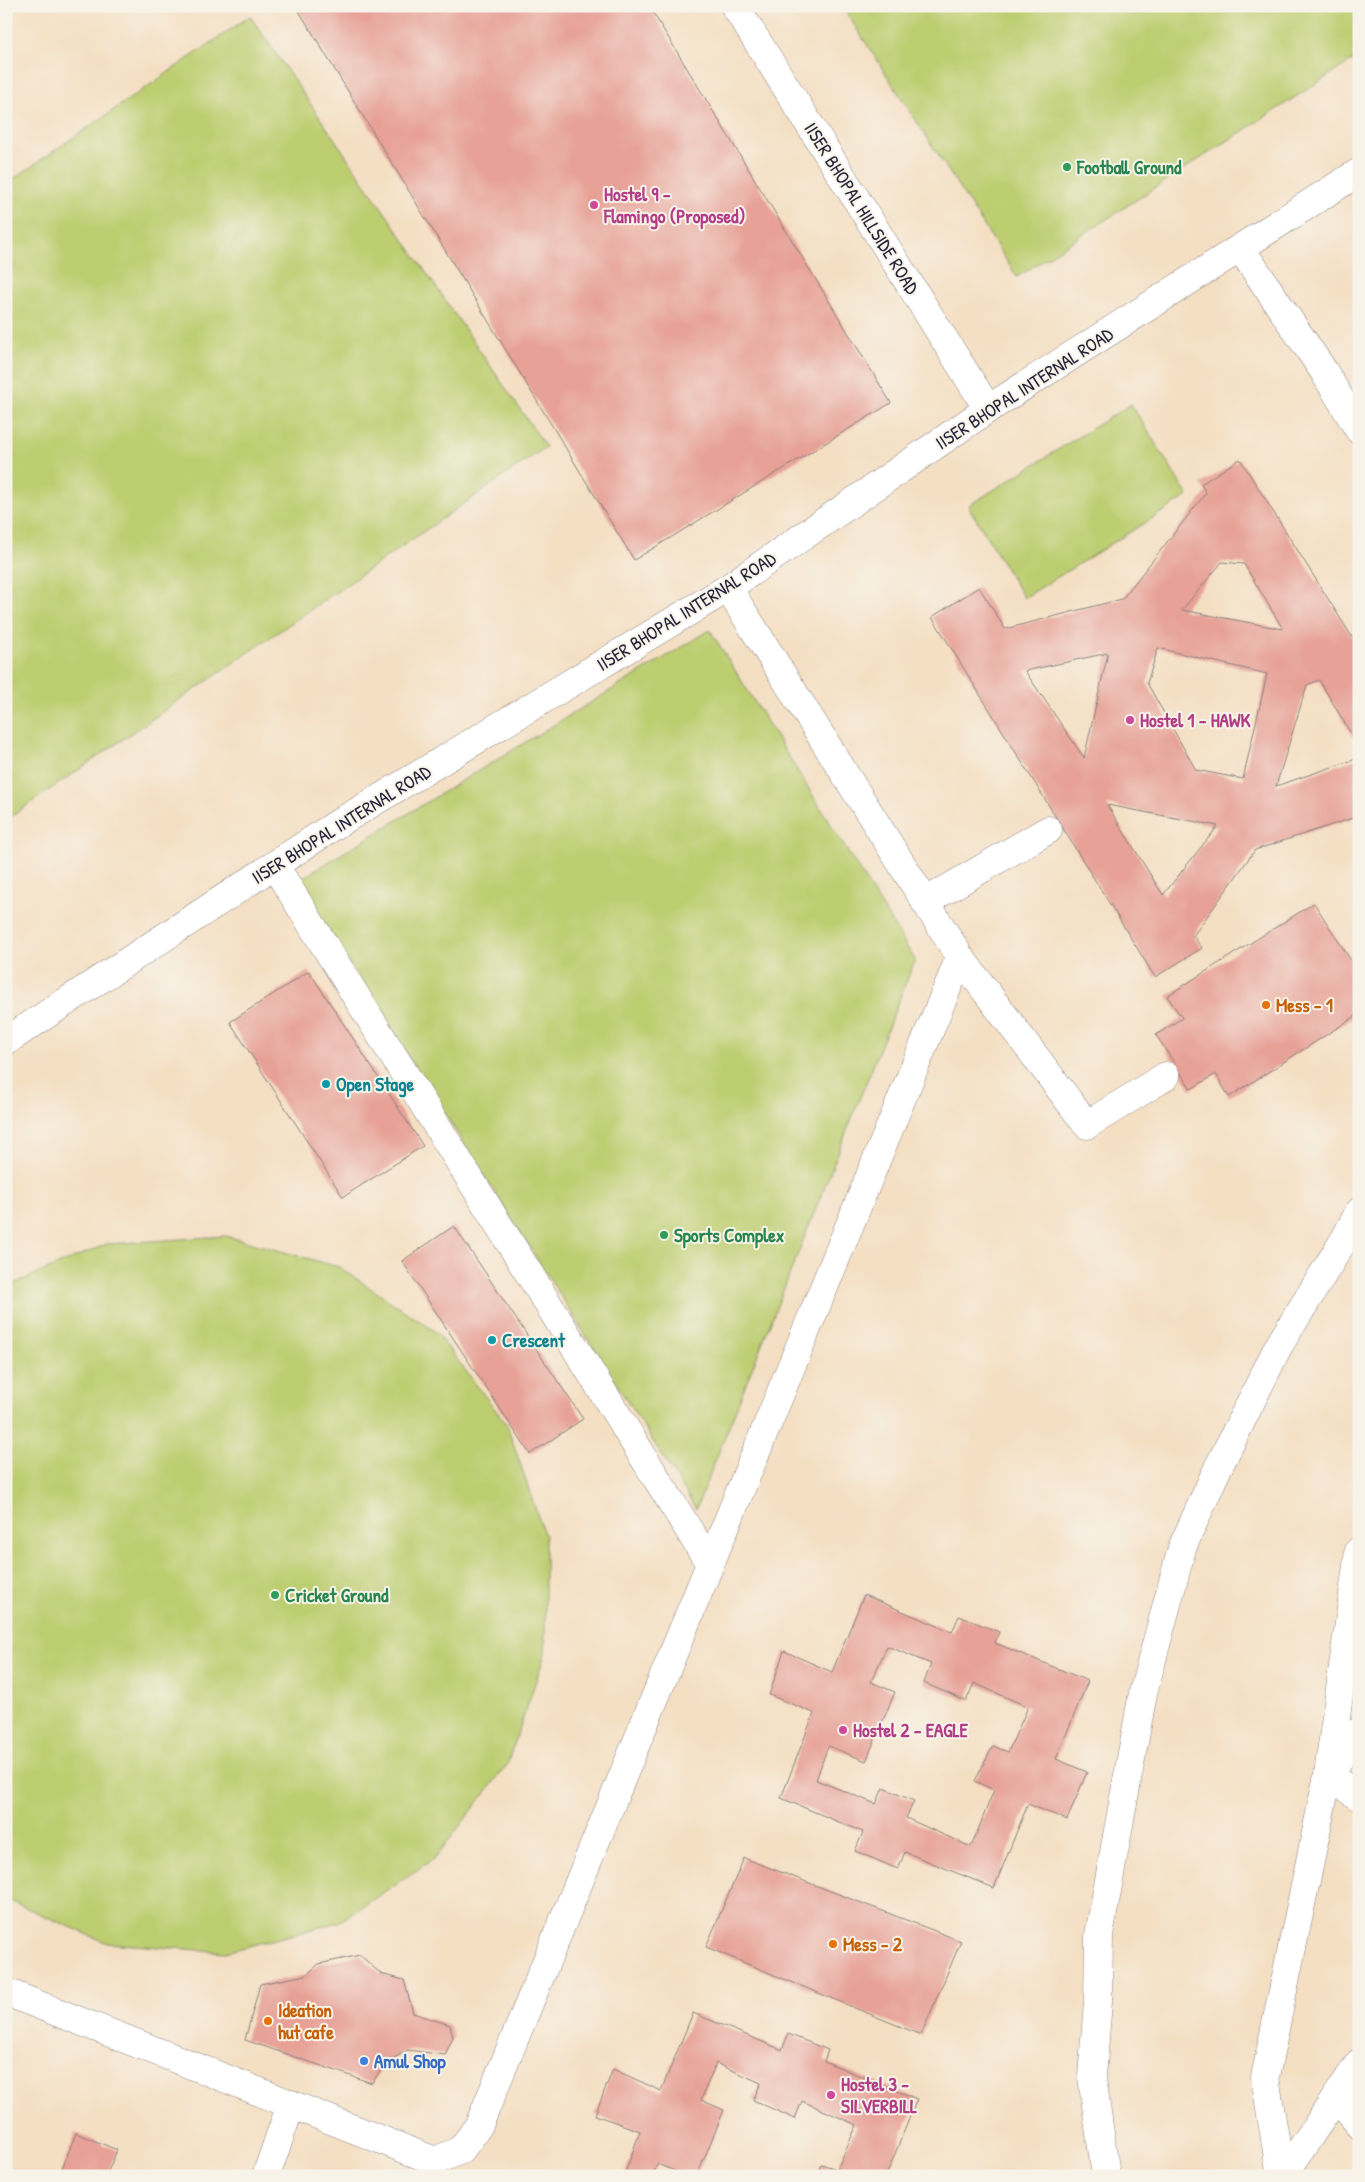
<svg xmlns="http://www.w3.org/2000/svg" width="1365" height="2182" font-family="'Patrick Hand',sans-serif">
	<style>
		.green { fill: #bdce71; stroke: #707856 }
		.building { fill: #e7a197; fill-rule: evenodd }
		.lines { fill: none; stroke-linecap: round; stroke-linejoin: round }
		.minor-casing { stroke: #8b807f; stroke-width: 29 }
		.minor { stroke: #fff; stroke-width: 28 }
		.leisure-dot { fill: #2e9e5b; stroke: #f7f3e8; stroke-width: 2 }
		.hotel-dot { fill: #d1479c; stroke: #f7f3e8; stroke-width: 2 }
		.food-dot { fill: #e8710a; stroke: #f7f3e8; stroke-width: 2 }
		.culture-dot { fill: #0f9aa8; stroke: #f7f3e8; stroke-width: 2 }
		.shop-dot { fill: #3f7fe0; stroke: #f7f3e8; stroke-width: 2 }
		.labels { text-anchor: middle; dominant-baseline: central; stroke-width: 4; stroke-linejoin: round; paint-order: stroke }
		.leisure-label { font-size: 19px; font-weight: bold; fill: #27864d; stroke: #f7f3e8; text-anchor: start }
		.hotel-label { font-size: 19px; font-weight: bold; fill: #b23c85; stroke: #f7f3e8; text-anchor: start }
		.street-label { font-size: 19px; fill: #22223b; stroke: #f7f3e8 }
		.food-label { font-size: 19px; font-weight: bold; fill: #c56008; stroke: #f7f3e8; text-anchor: start }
		.culture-label { font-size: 19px; font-weight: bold; fill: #0d838f; stroke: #f7f3e8; text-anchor: start }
		.shop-label { font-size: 19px; font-weight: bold; fill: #366cbe; stroke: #f7f3e8; text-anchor: start }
	</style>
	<rect width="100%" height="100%" fill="#f7f3e8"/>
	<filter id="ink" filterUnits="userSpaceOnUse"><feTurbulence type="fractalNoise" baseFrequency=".02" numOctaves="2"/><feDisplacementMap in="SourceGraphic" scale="10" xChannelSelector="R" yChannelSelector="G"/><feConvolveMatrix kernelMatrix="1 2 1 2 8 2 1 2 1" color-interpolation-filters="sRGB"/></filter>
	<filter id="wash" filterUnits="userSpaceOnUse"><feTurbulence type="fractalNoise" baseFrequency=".0096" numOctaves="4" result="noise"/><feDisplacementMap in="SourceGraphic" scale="20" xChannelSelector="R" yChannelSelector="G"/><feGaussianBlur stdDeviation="1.12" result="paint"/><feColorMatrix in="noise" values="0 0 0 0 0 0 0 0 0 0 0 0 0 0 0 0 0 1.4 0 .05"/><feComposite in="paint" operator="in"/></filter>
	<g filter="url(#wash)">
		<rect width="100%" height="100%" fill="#f4dfc3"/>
		<!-- green -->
		<path class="green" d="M842 6H1359V56L1017 277Z
			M250 16 546 447 6 820V184Z
			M1131 404 1188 496 1024 598 968 506Z
			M710 630 915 960 696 1509 297 881Z
			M226 1236 339 1267 436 1332 507 1425 545 1537V1654L507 1765 435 1858 339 1922 226 1952 107 1943 6 1899V1287L107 1244Z"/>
		<g id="blocks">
			<!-- building -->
			<path class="building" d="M296 6H649L891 403 634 560Z
				M1240 459 1359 648V747L1319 680 1307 685 1276 786 1359 758V816L1255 850 1193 936 1202 948 1155 977 932 617 979 587 1005 629 1122 599 1206 493 1201 484ZM1222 562 1244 564 1283 629 1182 610ZM1158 648 1267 674 1243 779 1196 770 1147 683ZM1108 653 1084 758 1025 671ZM1107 805 1218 826 1163 895Z
				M1314 903 1359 973V1014L1229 1097 1216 1074 1191 1089 1156 1035 1182 1018 1167 996Z
				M309 971 423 1146 343 1197 230 1022Z
				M454 1226 583 1419 530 1454 402 1261Z
				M864 1595 952 1632 959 1616 999 1632 995 1643 1088 1681 1056 1759 1087 1772 1067 1820 1028 1804 994 1888 905 1852 898 1869 855 1851 863 1832 781 1798 814 1713 769 1695 784 1651 832 1672ZM887 1646 931 1664 924 1683 966 1701 974 1683 1028 1707 1008 1752 993 1746 975 1781 994 1790 971 1847 906 1818 914 1801 883 1788 876 1804 816 1780 828 1746 866 1761 895 1692 871 1682Z
				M744 1858 961 1941 921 2035 706 1947Z
				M360 1955 381 1974 404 1980 413 2013 450 2025 453 2037 445 2055 408 2050 387 2062 372 2083 245 2040 260 1984 306 1975 319 1964Z
				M693 2013 782 2050 788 2034 828 2050 824 2061 917 2099 886 2176H816L821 2164 837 2169 857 2125 802 2101 795 2119 753 2100 761 2083 716 2063 701 2100 724 2110 697 2176H688L657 2164 653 2176H624L640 2131 595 2115 613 2069 661 2091Z
				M76 2133 117 2150 106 2176H59Z"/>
		</g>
	</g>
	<g filter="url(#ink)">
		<use href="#blocks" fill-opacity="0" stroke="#8b807f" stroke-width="1"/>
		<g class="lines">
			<!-- minor casing -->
			<g class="minor-casing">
				<path id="minor" d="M735 6 988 409
					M1241 249 1323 370 1359 430
					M275 866 710 1564
					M925 902 1048 830
					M960 957 1087 1125 1166 1076
					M6 1041 337 824 728 588 988 409 1359 172
					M1359 1731 1328 1775 1359 1797
					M6 1992 435 2161 461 2150 479 2125 960 957 728 588
					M1336 2097 1359 2124
					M266 2176 291 2104
					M1106 2176 1092 2077 1098 2001 1099 1935 1143 1693 1182 1548 1216 1472 1278 1347 1344 1240 1359 1212
					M1281 2176 1265 2077 1328 1775 1359 1551
					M1283 2176 1359 2063"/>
			</g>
			<!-- minor -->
			<use href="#minor" class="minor"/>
		</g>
	</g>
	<!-- markers -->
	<g class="leisure-dot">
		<circle cx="1067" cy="167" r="5"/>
		<circle cx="664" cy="1235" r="5"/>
		<circle cx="275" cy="1595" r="5"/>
	</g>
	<g class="hotel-dot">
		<circle cx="594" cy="205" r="5"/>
		<circle cx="1130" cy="720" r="5"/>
		<circle cx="843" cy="1730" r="5"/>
		<circle cx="831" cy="2095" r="5"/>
	</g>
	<g class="food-dot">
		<circle cx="1266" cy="1005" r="5"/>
		<circle cx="833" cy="1944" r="5"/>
		<circle cx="268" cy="2021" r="5"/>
	</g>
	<g class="culture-dot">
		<circle cx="326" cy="1084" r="5"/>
		<circle cx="492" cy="1340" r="5"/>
	</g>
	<circle class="shop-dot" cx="364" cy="2061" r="5"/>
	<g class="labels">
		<!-- leisure labels -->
		<g class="leisure-label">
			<text x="1077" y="167">Football Ground</text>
			<text x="674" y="1235">Sports Complex</text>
			<text x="285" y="1595">Cricket Ground</text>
		</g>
		<!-- hotel labels -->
		<g class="hotel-label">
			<text x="604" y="194">Hostel 9 -<tspan x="604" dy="22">Flamingo (Proposed)</tspan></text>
			<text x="1140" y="720">Hostel 1 - HAWK</text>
			<text x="853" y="1730">Hostel 2 - EAGLE</text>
			<text x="841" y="2084">Hostel 3 -<tspan x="841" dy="22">SILVERBILL</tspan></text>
		</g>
		<!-- street labels -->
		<g class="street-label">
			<text transform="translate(862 208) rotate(58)">IISER BHOPAL HILLSIDE ROAD</text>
			<text transform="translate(1024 388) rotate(-33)">IISER BHOPAL INTERNAL ROAD</text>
			<text transform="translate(686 611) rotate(-32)">IISER BHOPAL INTERNAL ROAD</text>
			<text transform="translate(341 824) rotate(-32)">IISER BHOPAL INTERNAL ROAD</text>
		</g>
		<!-- food labels -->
		<g class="food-label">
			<text x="1276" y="1005">Mess - 1</text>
			<text x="843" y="1944">Mess - 2</text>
			<text x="278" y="2010">Ideation<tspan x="278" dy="22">hut cafe</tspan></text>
		</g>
		<!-- culture labels -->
		<g class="culture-label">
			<text x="336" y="1084">Open Stage</text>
			<text x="502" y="1340">Crescent</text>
		</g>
		<!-- shop labels -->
		<g class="shop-label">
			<text x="374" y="2061">Amul Shop</text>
		</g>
	</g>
	<!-- margin -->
	<rect width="1365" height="2182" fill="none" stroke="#f7f3e8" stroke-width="25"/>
</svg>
